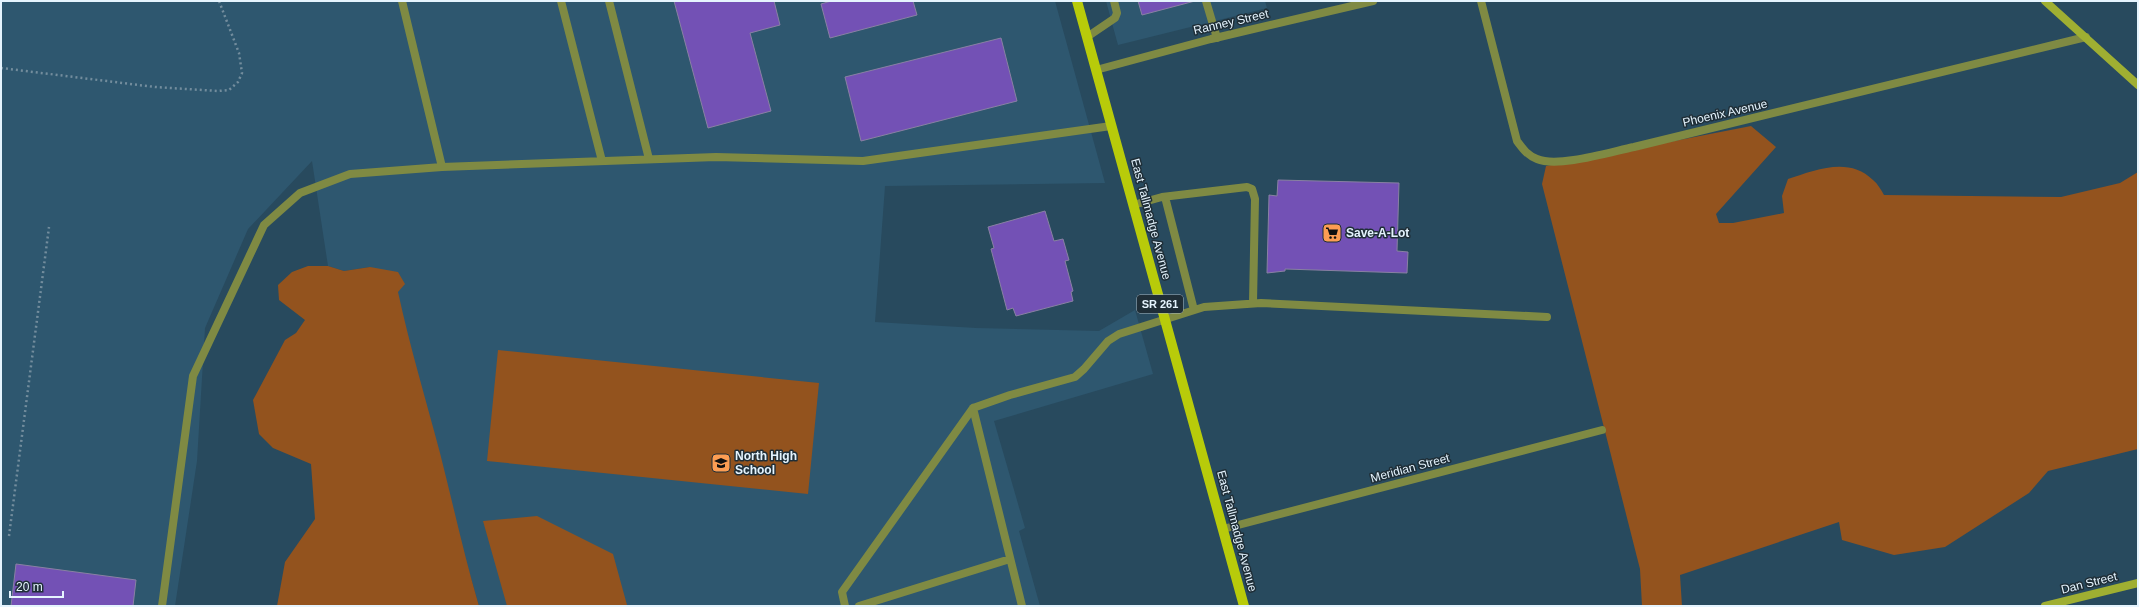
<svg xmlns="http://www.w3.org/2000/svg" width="2139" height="607" font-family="Helvetica,sans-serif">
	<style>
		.built { fill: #2e576f }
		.green { fill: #93531e }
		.building { fill: #7351b5; stroke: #8981a3 }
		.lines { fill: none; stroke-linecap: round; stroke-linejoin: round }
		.path { stroke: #738d9d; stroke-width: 2.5; stroke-dasharray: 2 3; stroke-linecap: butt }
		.lane { stroke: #7f8a43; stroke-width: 8 }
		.street { stroke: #7f8a43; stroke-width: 8 }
		.secondary { stroke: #9faf32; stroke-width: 8 }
		.primary { stroke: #b8cb0a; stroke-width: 10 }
		.labels { text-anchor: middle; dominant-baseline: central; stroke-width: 3; stroke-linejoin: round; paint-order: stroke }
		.shield { fill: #1f2e37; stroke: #aab9c2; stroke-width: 1 }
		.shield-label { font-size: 11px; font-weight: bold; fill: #e5f4fe }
		.street-label { font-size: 12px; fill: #e5f4fe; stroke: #1f2e37 }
		.poi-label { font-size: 12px; font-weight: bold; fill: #e5f4fe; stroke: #1f2e37; text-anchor: start }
	</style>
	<rect width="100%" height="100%" fill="#284a5e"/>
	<!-- built -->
	<path class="built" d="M1 1H1055L1105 183 885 186 875 322 976 328 1099 331 1135 310 1153 374 994 421 1025 528 1019 531 1040 606H479L450 506 370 267 344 271 328 266 312 161 248 229 205 328 197 461 175 606H1Z
		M1106 1H1265L1267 8 1118 45Z"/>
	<!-- green -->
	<path class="green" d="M1751 126 1776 147 1716 214 1719 223H1733L1784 213 1782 196 1788 179C1815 170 1849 156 1873 180 1878 184 1881 190 1884 195L2061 197 2120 183 2138 172V449L2048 471 2029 493 1945 547 1894 555 1842 540 1839 522 1680 575 1682 606H1642L1640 569 1542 184 1546 166Z
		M308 266H328L344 271 370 267 398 272 405 284 398 292C410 347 426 400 440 453 453 504 464 555 479 606H277L285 562 315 519 311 464 273 448 259 434 253 400 285 340 296 333 305 320 279 300 278 285 292 272Z
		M498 350 819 383 808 494 487 461Z
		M537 516 613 554 627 605 507 606 483 521Z"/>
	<!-- building -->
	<path class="building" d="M674 1H774L780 25 750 33 771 111 708 128Z
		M831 1H913L917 15 830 38 821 4Z
		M1138 1H1195L1142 15Z
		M1001 38 1017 101 861 141 845 77Z
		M1278 180 1399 183 1397 251 1408 252 1407 273 1285 269V271L1267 273 1269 195 1277 196Z
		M1045 211 1054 241 1063 239 1069 260 1065 261 1073 291 1071 292 1073 301 1016 316 1013 308 1007 310 991 249 994 248 988 227Z
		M16 564 136 580 133 606H11Z"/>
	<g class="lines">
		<!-- path -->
		<path class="path" d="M1 68 155 87 218 91 229 90 238 82 242 73 239 53 219 1
			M9 536 49 227"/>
		<!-- lane -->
		<path class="lane" d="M402 1 442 167 716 157 863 161 1111 126
			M561 1 602 161
			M609 1 649 159
			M1206 1 1217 38
			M1087 37 1115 18 1117 13 1114 1
			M1165 197 1194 310
			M1133 205 1162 197 1247 187 1252 189 1255 199 1253 303
			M162 606 193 376 264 225 300 193 350 174 442 167
			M845 606 842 592 973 408
			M859 606 1010 559
			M1022 606 973 408 1010 395 1075 377 1084 369 1108 341 1119 334 1204 307 1261 303 1547 317"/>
		<!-- street -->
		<path class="street" d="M1481 1 1517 141C1523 149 1527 155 1537 159 1558 168 1610 152 1634 147L2086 37
			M1096 70 1211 39 1373 1
			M1223 529 1602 430"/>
		<!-- secondary -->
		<path class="secondary" d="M2045 1 2138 85
			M2045 606 2138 583"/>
		<!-- primary -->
		<path class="primary" d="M1077 1 1244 606"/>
	</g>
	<!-- icons -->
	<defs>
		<g id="supermarket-square" transform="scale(1)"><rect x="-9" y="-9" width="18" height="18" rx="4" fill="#fc9d53" stroke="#1f2e37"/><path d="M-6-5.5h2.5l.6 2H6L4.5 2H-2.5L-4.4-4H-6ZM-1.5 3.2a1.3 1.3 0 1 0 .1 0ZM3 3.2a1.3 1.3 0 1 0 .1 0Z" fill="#111"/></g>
		<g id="school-square" transform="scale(1)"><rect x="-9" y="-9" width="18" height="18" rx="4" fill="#fc9d53" stroke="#1f2e37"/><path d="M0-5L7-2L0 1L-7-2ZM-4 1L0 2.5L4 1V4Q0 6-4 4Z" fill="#111"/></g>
	</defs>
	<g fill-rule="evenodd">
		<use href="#supermarket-square" x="1332" y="233"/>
		<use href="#school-square" x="721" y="463"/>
	</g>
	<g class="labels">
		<!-- shield labels -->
		<rect class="shield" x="1137" y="295" width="46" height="18" rx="3"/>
		<g class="shield-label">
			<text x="1160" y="304">SR 261</text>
		</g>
		<!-- street labels -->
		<g class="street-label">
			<text transform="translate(1231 22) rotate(-13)">Ranney Street</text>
			<text transform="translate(1725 113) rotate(-13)">Phoenix Avenue</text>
			<text transform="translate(1151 219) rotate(75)">East Tallmadge Avenue</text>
			<text transform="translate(1410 468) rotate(-15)">Meridian Street</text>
			<text transform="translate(1237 531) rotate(75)">East Tallmadge Avenue</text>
			<text transform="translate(2089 583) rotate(-14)">Dan Street</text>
		</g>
		<!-- poi labels -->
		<g class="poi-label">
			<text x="1346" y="233">Save-A-Lot</text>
			<text x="735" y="456">North High<tspan x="735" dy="14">School</tspan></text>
		</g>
	</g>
	<!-- border -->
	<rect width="2139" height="607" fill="none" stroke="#e5f4fe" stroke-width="4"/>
	<!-- scale -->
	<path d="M10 591v6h53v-6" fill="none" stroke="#e5f4fe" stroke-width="2"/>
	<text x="16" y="591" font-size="12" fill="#e5f4fe" stroke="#1f2e37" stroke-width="3" paint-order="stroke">20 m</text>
</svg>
